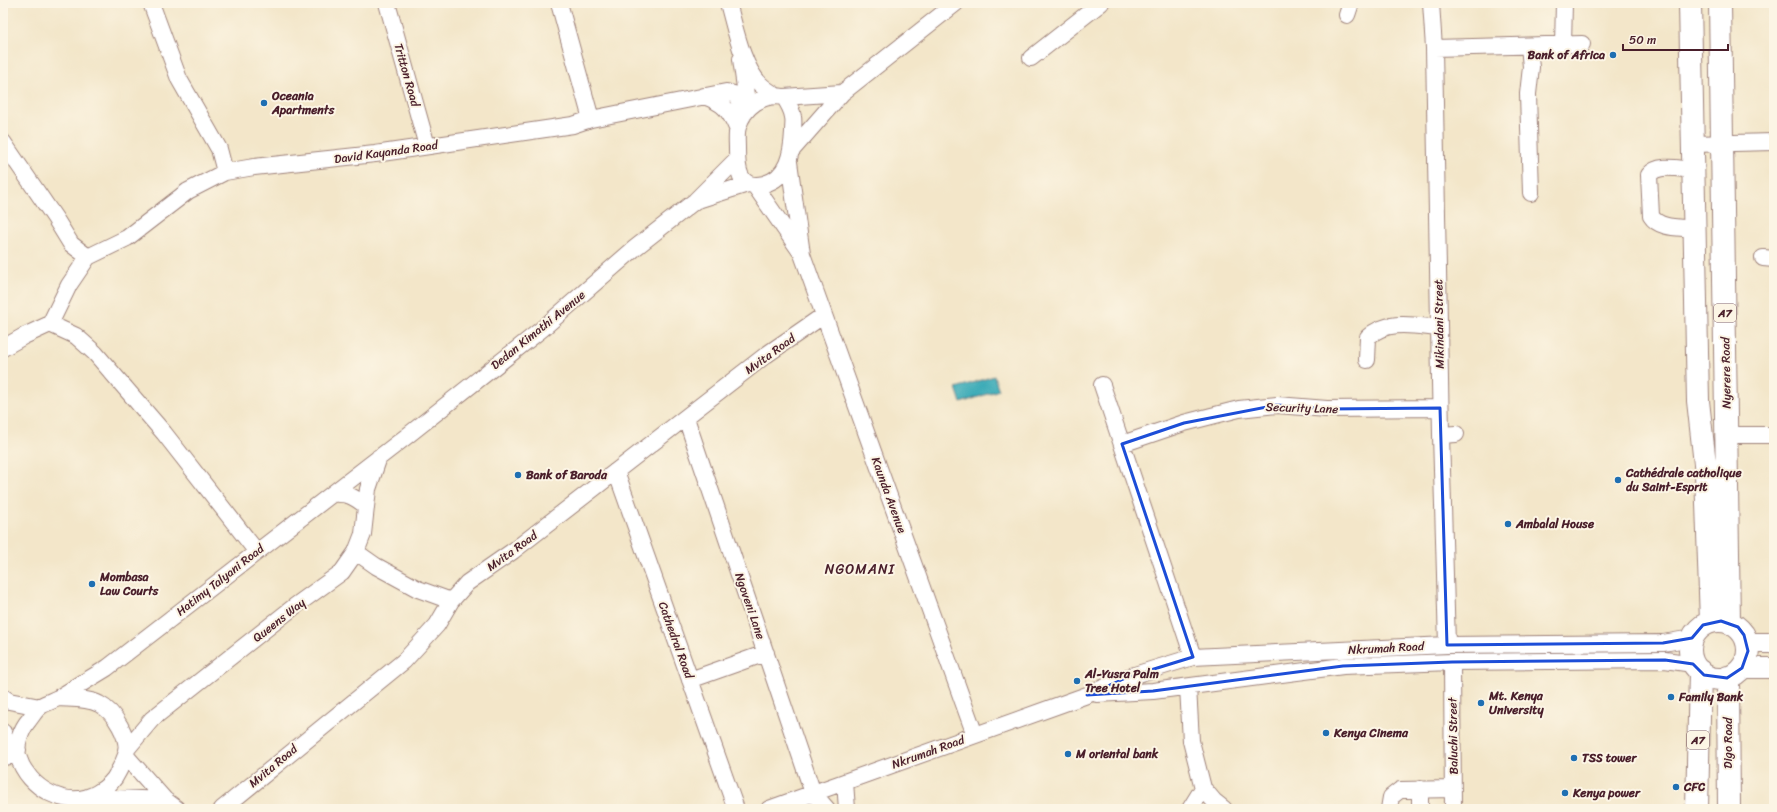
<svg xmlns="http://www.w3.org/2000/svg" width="1777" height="812" font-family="Sriracha,sans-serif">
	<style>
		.water { fill: #3cacb8; stroke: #436672 }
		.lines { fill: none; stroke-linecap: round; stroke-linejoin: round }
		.minor-casing { stroke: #9e827a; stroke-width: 18 }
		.major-casing { stroke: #9e827a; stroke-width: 22 }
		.highway-casing { stroke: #9e827a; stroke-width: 24 }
		.minor { stroke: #fff; stroke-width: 16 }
		.major { stroke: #fff; stroke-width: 20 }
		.highway { stroke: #fff; stroke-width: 22 }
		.marked { fill: none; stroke: #1d4ed8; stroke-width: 3; stroke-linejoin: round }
		.poi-dot { fill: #1f6fb2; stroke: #fcf5e5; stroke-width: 1.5 }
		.labels { text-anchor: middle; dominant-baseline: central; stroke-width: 4; stroke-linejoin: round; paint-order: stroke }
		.shield { fill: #fcf5e5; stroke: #7f5f63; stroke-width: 1 }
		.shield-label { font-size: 11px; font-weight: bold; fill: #4a1f2b }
		.poi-label { font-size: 12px; font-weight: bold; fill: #4a1f2b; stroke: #fcf5e5; text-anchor: start }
		.street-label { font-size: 12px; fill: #4a1f2b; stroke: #fcf5e5 }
		.quarter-label { font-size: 14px; letter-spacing: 1px; fill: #4a1f2b; stroke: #fcf5e5 }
	</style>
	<rect width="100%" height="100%" fill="#fcf5e5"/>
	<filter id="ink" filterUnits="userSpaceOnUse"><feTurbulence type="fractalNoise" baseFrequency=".025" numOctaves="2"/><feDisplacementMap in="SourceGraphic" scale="8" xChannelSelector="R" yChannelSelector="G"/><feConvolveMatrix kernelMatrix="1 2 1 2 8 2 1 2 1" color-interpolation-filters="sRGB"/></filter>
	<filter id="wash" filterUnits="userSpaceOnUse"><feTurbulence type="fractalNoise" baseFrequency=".012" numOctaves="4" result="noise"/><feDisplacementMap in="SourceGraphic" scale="16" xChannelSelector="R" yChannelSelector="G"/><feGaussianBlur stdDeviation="0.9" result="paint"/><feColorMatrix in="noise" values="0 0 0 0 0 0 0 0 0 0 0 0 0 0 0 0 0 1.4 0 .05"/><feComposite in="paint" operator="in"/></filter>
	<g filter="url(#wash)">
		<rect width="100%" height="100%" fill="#f3e6c9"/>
		<!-- water -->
		<path class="water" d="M994 376 999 390 961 403 956 388Z"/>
	</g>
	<g filter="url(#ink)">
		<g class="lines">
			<!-- minor casing -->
			<g class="minor-casing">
				<path id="minor" d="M151 3 179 79 219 149 225 172
					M387 3 427 146
					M559 3 591 119
					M728 3C735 27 742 66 760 84 764 88 770 92 775 95
					M1431 3 1434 48 1441 435 1447 645
					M1347 15 1351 3
					M1563 45 1564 3
					M1529 46 1531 67 1528 94 1531 193
					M1434 48 1582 44
					M1031 58 1101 3
					M741 59 748 109
					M704 96C723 103 729 109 737 128
					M784 97C788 103 792 110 793 117 794 121 793 127 793 132 792 153 788 178 764 184 738 190 737 168 737 149 737 142 736 133 738 127 744 106 763 93 784 97L842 93
					M3 142 55 218 71 244 88 257
					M1693 144 1774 142
					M792 150 842 93 956 3
					M789 162 802 254 975 735
					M1693 170C1680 169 1658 163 1649 175L1651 216C1659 229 1680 227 1694 229
					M755 186 800 251
					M698 200 748 184
					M1763 258 1774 259
					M50 324 76 336 95 353 164 433 257 552
					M3 348 24 336 50 324 69 285 88 257 127 238 188 191 225 172 254 167 375 154 573 125 591 119 726 92 737 95 745 113
					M1367 360 1368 337C1388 319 1415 326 1439 328
					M1102 385 1193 657
					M686 418 813 793 827 809
					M1441 435 1456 434
					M1727 435H1774
					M1122 444 1184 423 1239 409 1277 405 1327 409 1440 408
					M616 471 736 809
					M332 494C348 493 353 496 366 506
					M356 552 376 566 418 589 451 601
					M1452 662 1453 809
					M690 680 766 653
					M1188 687 1191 741 1203 788 1214 801 1224 809
					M1097 694 1153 691 1343 666 1452 662 1665 660 1693 664
					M3 697 9 701 40 707
					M58 698 107 668 407 436 542 329 635 248 695 201 736 160
					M58 698C71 699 88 698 99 704 115 712 130 738 126 755 124 761 121 767 118 772 114 781 106 788 97 793 67 810 28 789 18 756 15 745 22 728 29 720 33 715 36 709 41 706 46 703 52 701 58 698Z
					M3 732 5 739 18 750
					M126 750 152 719 295 606 342 572 356 552 363 534 368 489 379 457
					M126 756 165 800 177 809
					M3 757 18 755
					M845 782 847 809
					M90 797 165 800
					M222 809 404 661 437 625 451 601 467 583 513 551 766 355 824 315
					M769 809 1087 695 1128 677 1193 657 1447 645 1663 643 1692 638
					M1190 809 1203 788
					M1389 809 1391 797 1400 790 1453 789
					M1420 809V789"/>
			</g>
			<!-- major casing -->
			<g class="major-casing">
				<path id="major" d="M1748 643H1774
					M1742 668H1774"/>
			</g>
			<!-- highway casing -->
			<g class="highway-casing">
				<path id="highway" d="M1690 3 1698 401 1706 473 1711 622
					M1720 3 1729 623
					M1690 650a29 29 0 1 1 58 0a29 29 0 1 1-58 0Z
					M1728 677 1729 809
					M1697 809 1700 671"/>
			</g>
			<!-- minor -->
			<use href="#minor" class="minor"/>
			<!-- major -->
			<use href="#major" class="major"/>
			<!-- highway -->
			<use href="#highway" class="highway"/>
		</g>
	</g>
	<!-- marked area -->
	<path class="marked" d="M1277 405 1327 409 1440 408 1447 645 1663 643 1692 638 1703 625 1721 621 1738 627 1744 635 1748 651 1742 668 1727 678 1704 675 1693 664 1665 660 1452 662 1343 666 1153 691 1087 695 1128 677 1193 657 1122 444 1184 423Z"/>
	<!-- markers -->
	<g class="poi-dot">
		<circle cx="1613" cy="55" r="4"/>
		<circle cx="264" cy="103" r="4"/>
		<circle cx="518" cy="475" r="4"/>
		<circle cx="1618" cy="480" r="4"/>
		<circle cx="1508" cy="524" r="4"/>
		<circle cx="92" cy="584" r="4"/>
		<circle cx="1077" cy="681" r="4"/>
		<circle cx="1671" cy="697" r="4"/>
		<circle cx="1481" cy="703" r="4"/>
		<circle cx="1326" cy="733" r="4"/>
		<circle cx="1068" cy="754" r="4"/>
		<circle cx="1574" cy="758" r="4"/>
		<circle cx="1676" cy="787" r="4"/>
		<circle cx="1565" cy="793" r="4"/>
	</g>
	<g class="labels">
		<!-- shield labels -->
		<g class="shield">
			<rect x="1714" y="304" width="22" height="18" rx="3"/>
			<rect x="1687" y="731" width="22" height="18" rx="3"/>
		</g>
		<g class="shield-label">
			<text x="1725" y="313">A7</text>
			<text x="1698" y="740">A7</text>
		</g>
		<!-- poi labels -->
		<g class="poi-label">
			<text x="1605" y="55" text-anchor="end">Bank of Africa</text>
			<text x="272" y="96">Oceania<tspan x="272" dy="14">Apartments</tspan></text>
			<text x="1626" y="473">Cathédrale catholique<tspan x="1626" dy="14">du Saint-Esprit</tspan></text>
			<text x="526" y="475">Bank of Baroda</text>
			<text x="1516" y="524">Ambalal House</text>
			<text x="100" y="577">Mombasa<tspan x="100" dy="14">Law Courts</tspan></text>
			<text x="1085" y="674">Al-Yusra Palm<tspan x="1085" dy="14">Tree Hotel</tspan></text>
			<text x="1489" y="696">Mt. Kenya<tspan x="1489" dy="14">University</tspan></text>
			<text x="1679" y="697">Family Bank</text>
			<text x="1334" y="733">Kenya Cinema</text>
			<text x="1076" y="754">M oriental bank</text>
			<text x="1582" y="758">TSS tower</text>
			<text x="1684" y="787">CFC</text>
			<text x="1573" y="793">Kenya power</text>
		</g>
		<!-- street labels -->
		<g class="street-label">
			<text transform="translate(407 75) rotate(74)">Tritton Road</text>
			<text transform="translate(386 152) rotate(-8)">David Kayanda Road</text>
			<text transform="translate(1439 324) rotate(-91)">Mikindani Street</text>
			<text transform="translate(538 330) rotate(-39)">Dedan Kimathi Avenue</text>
			<text transform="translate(770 354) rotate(-36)">Mvita Road</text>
			<text transform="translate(1726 373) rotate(-91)">Nyerere Road</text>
			<text transform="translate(1302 408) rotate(2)">Security Lane</text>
			<text transform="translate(889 495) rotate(70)">Kaunda Avenue</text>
			<text transform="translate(512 551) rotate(-36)">Mvita Road</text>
			<text transform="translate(220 580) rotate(-38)">Hatimy Talyani Road</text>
			<text transform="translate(750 606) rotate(71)">Ngoveni Lane</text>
			<text transform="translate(279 620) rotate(-38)">Queens Way</text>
			<text transform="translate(676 640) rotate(70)">Cathedral Road</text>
			<text transform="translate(1386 648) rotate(-3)">Nkrumah Road</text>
			<text transform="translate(1453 736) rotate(-91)">Baluchi Street</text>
			<text transform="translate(1728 743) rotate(-90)">Digo Road</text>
			<text transform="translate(928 752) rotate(-20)">Nkrumah Road</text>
			<text transform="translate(273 766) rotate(-40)">Mvita Road</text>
		</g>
		<!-- quarter labels -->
		<g class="quarter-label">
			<text x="860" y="569">NGOMANI</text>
		</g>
	</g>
	<!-- margin -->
	<rect width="1777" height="812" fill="none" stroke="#fcf5e5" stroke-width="16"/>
	<!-- scale -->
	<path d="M1623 44v6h105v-6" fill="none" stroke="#4a1f2b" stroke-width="2"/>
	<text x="1629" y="44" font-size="12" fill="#4a1f2b" stroke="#fcf5e5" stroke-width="3" paint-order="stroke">50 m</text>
</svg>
